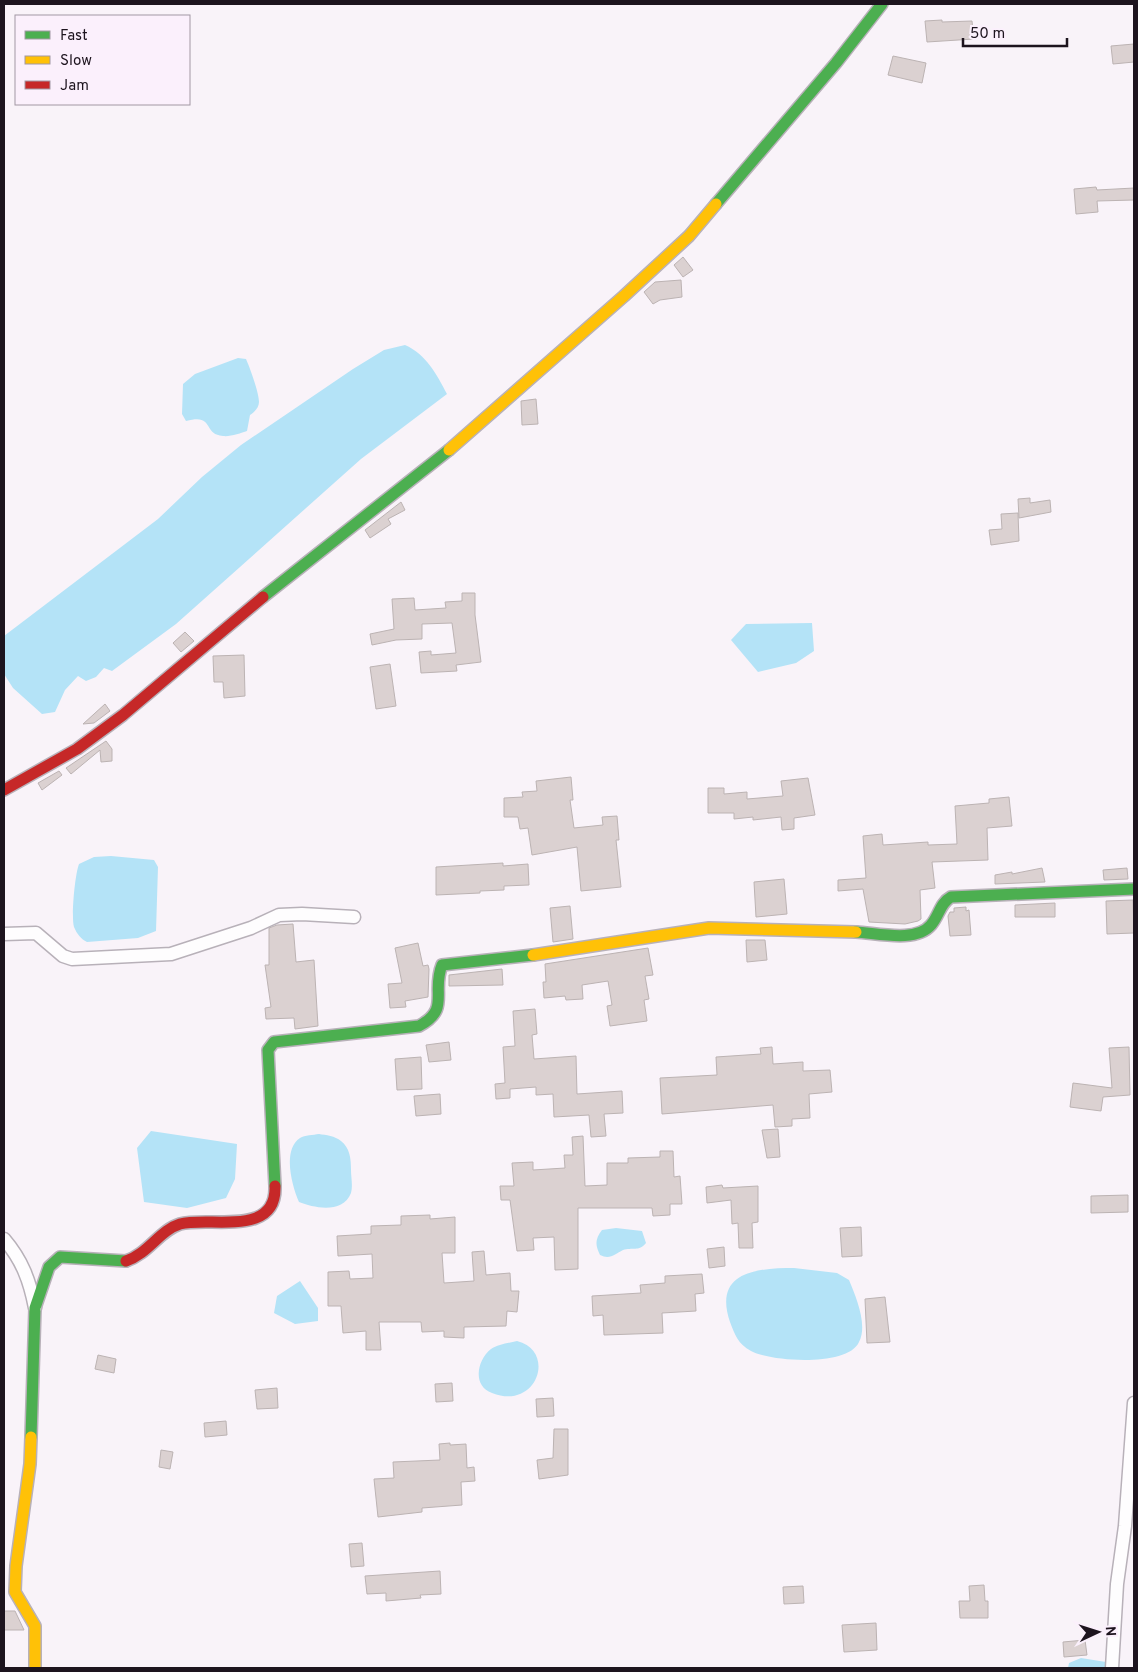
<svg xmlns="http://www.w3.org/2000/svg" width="1138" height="1672" font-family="Overpass,sans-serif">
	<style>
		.water { fill: #b4e3f7 }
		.building { fill: #dbd1d1; stroke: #bcb3b3 }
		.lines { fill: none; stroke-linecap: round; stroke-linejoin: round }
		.street-casing { stroke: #b8b1b9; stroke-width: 15 }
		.fast-casing { stroke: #b8b1b9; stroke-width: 14 }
		.slow-casing { stroke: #b8b1b9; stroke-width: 14 }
		.jam-casing { stroke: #b8b1b9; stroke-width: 14 }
		.street { stroke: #fefdfe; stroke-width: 12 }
		.fast { stroke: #4caf50; stroke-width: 11 }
		.slow { stroke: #ffc107; stroke-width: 11 }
		.jam { stroke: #c62828; stroke-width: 11 }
	</style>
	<rect width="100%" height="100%" fill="#f9f3f9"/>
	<!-- water -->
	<path class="water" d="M405 345C426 354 437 375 447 394L361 459 176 624 112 671 104 668 96 677 86 681 78 676 65 690 55 712 42 714 13 688 4 674V636L158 519 202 477 241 445 353 369 384 350Z
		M238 358 246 359C250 368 259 393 259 402 259 408 254 412 250 415L247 431C241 433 230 437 223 436 202 434 215 413 186 421L182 414 183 384 195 374Z
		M812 623 814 651 796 663 758 672 731 640 746 624Z
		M111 856 154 860 158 867 156 931 138 938 87 942C81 939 77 934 74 927 71 917 75 874 79 864L94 857Z
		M151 1131 237 1144 235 1179 226 1198 187 1208 144 1202 137 1148Z
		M319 1134C326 1135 335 1136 341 1141 350 1148 351 1159 351 1170 351 1177 353 1186 351 1193 343 1214 314 1208 299 1202 292 1186 282 1150 300 1138 305 1135 313 1135 319 1134Z
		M616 1228 642 1231 646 1243C639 1252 632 1247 623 1250 615 1254 610 1260 600 1255 595 1245 595 1239 602 1230Z
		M794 1268 837 1273 849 1280C856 1297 868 1325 859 1342 848 1367 771 1362 751 1351 738 1344 735 1335 730 1322 713 1272 756 1268 794 1268Z
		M300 1281 318 1308V1321L295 1324 274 1313 277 1296Z
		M517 1341C557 1351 537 1411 492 1393 472 1386 477 1360 491 1349 498 1344 509 1343 517 1341Z
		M1081 1658 1106 1662 1107 1668H1068L1069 1663Z"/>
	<!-- building -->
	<path class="building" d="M942 20V22L972 21 974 39 927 42 925 21Z
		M1134 44V62L1113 64 1111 46Z
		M893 56 926 63 922 83 888 75Z
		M1096 187 1097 190 1134 188V200L1097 201 1098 212 1076 214 1074 189Z
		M683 257 693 270 683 277 674 265Z
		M681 280 682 297 660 300 653 304 644 292 655 282Z
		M536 399 538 424 522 425 521 401Z
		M1030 498V503L1050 500 1051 512 1019 518 1018 499Z
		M401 502 405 510 388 519 391 524 370 538 365 530Z
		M1018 513 1019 541 991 545 989 530 1002 529 1001 514Z
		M462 593H475V615L481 662 456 665 457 671 421 673 419 652 431 651V655L456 653 452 623 422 624V639L396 640 372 645 370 634 394 629 392 599 414 598 415 610 446 608 445 602 462 601Z
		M185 632 194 641 181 652 173 643Z
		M244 655 245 696 224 698 223 682H214L213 656Z
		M390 664 396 706 376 709 370 667Z
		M105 704 110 711 94 723 83 724Z
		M106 741 112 749V761L101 762 100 750 71 774 66 768Z
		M59 771 62 775 42 790 38 783Z
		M571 777 573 800H570L574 828 603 825 602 817 617 816 619 840H616L621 887 581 891 577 847 532 855 528 828 520 829 518 817H504V798L523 797 522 792 537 791 536 781Z
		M808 778 815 815 794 818V829L782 830 781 817 753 820V817L734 819V813H708V788H724V794L747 792V799L783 796 781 781Z
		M1009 797 1012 826 987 828 988 860 932 862 935 888 920 890 921 919 918 921 905 924 869 922 863 889 838 891V880L866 878 863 836 882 834 883 845 928 842V845L957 844 955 806 989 803V799Z
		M503 863V866L528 864 529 885 504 886V890L480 891V893L436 895V867Z
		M1042 868 1045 882 995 884V875L1012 872V874Z
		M1127 868 1128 879 1104 880 1103 870Z
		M784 879 787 914 756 917 754 882Z
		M1133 900 1134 933 1107 934 1106 901Z
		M1055 903V917H1015V905Z
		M570 906 573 939 553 942 550 908Z
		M966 907V911L969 910 971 935 950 936 948 916 950 912H954V908Z
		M293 924 296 962 314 960 318 1026 295 1029 294 1018 266 1019 265 1008 271 1007 265 965H269V928L277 925Z
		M746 940H765L767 960 747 962Z
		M418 943 423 966 428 965 429 969 428 997 405 1001 406 1007 390 1008 388 984 402 983 395 948Z
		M648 948 653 975 645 976 649 999 644 1000 647 1021 610 1026 607 1006 612 1005 608 981 582 985 583 999 566 1000 565 996 544 998 543 982H546L545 964Z
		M502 969 503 985 449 986V975Z
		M535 1009 537 1034 532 1035 534 1059 576 1056 577 1094 622 1091 623 1113 604 1114 606 1136 591 1137 589 1115 554 1117 553 1094 536 1095V1087L510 1089V1098L496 1099 495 1084 505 1083 503 1047 515 1046 513 1011Z
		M449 1042 451 1060 429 1062 426 1045Z
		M772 1047 773 1064 803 1062V1071L830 1070 832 1092 809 1094 810 1118 792 1119V1126L775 1127 773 1105 662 1114 660 1078 717 1075 716 1057 761 1054 760 1048Z
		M1129 1047 1130 1095 1103 1097 1101 1111 1070 1107 1073 1083 1112 1088 1109 1048Z
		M421 1057 422 1089 397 1090 395 1059Z
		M440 1094 441 1114 416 1116 414 1096Z
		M778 1129 780 1157 767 1158 762 1130Z
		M583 1136 585 1186 607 1185V1163H628V1158L660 1157V1151H673L674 1177 680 1176 682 1204H670V1215L653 1216 652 1208H578V1269L555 1270 554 1237 533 1238 534 1250 517 1251 510 1200H501L500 1186H514L512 1163 533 1162V1170L565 1168 564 1155H573L572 1137Z
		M722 1185 723 1188 758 1186V1222L752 1223 753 1248H739L738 1223 732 1224 731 1200 707 1203 706 1187Z
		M1128 1195V1212L1091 1213V1196Z
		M430 1215V1219L455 1217V1253H442L444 1283 474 1281 472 1252 484 1251 486 1275 510 1273 511 1291H519L517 1312 507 1311 506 1326 464 1327V1338L444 1337V1331L422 1332 421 1322H379L381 1350H366V1331L343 1333 341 1306H328V1272L349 1271 350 1279 373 1278 372 1254 338 1256 337 1236 371 1234V1226L401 1225V1216Z
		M861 1227 862 1256 842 1257 840 1228Z
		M724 1247 725 1266 709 1268 707 1249Z
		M702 1274 704 1293 695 1294 696 1311 662 1313 663 1333 604 1335 603 1315 593 1316 592 1296 641 1293 640 1285 665 1283V1276Z
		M885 1297 890 1342 867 1343 865 1299Z
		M98 1355 116 1359 114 1373 95 1369Z
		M452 1383 453 1401 436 1402 435 1384Z
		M277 1388 278 1408 257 1409 255 1390Z
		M553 1398 554 1416 537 1417 536 1399Z
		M226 1421 227 1435 205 1437 204 1423Z
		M554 1429H568V1475L539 1479 537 1460 553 1458Z
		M450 1443V1445L466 1444 467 1468 474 1467 475 1481 461 1482 462 1505 422 1508V1512L378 1517 374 1479 394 1478 393 1462 440 1460 439 1444Z
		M161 1450 173 1452 170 1469 159 1467Z
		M362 1543 364 1566 351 1567 349 1544Z
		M440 1571 441 1594 420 1595 421 1598 386 1601V1593L367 1594 365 1576Z
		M984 1585 985 1601H988V1618H960L959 1601H970L969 1586Z
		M803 1586 804 1603 784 1604 783 1587Z
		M4 1611H15L24 1630H4Z
		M876 1623 877 1650 844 1652 842 1625Z
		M1085 1640 1087 1655 1064 1657 1063 1642Z"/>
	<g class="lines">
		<!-- street casing -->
		<g class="street-casing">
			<path id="street" d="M4 934 36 933 63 956 72 959 171 954 251 928 279 915 302 914 354 917
				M4 1239C22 1260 30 1281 35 1308
				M1112 1668 1117 1584 1125 1526 1134 1403"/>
		</g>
		<!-- fast casing -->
		<g class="fast-casing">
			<path id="fast" d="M716 204 836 63 882 4
				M263 597 449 450
				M856 932C877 933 916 943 931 925 939 916 940 903 951 897L1134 889
				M275 1186 268 1050 274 1042 419 1026C451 1009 431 992 442 965L533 955
				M31 1437 35 1308 49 1267 60 1257 126 1261"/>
		</g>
		<!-- slow casing -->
		<g class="slow-casing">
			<path id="slow" d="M449 450 624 296 689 236 716 204
				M533 955 709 928 856 932
				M31 1437 30 1464 16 1566 15 1592 35 1626V1668"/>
		</g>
		<!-- jam casing -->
		<g class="jam-casing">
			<path id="jam" d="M4 790 77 749 123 715 263 597
				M126 1261C148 1254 160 1230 180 1224 209 1216 277 1238 275 1186"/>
		</g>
		<!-- street -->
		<use href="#street" class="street"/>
		<!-- fast -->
		<use href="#fast" class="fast"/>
		<!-- slow -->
		<use href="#slow" class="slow"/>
		<!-- jam -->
		<use href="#jam" class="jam"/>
	</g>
	<!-- border -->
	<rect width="1138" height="1672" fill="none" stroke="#1d141e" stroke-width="10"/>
	<!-- legend -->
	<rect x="15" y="15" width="175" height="90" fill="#fbf0fc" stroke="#a298a3"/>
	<rect x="25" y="31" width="25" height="8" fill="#4caf50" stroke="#a298a3"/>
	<text x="60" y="40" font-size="15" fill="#1d141e">Fast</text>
	<rect x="25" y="56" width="25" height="8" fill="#ffc107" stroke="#a298a3"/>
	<text x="60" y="65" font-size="15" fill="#1d141e">Slow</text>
	<rect x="25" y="81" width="25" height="8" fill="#c62828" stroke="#a298a3"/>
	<text x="60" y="90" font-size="15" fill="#1d141e">Jam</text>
	<!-- north arrow -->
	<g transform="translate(1098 1632) rotate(86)" stroke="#fbf0fc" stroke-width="4" paint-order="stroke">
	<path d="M0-4L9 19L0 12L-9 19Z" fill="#1d141e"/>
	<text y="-8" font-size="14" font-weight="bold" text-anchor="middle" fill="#1d141e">N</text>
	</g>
	<!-- scale -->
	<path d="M963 38v8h104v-8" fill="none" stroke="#1d141e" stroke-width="2.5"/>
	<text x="970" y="38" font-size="15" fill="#1d141e" stroke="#fbf0fc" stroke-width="4" paint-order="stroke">50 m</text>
</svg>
